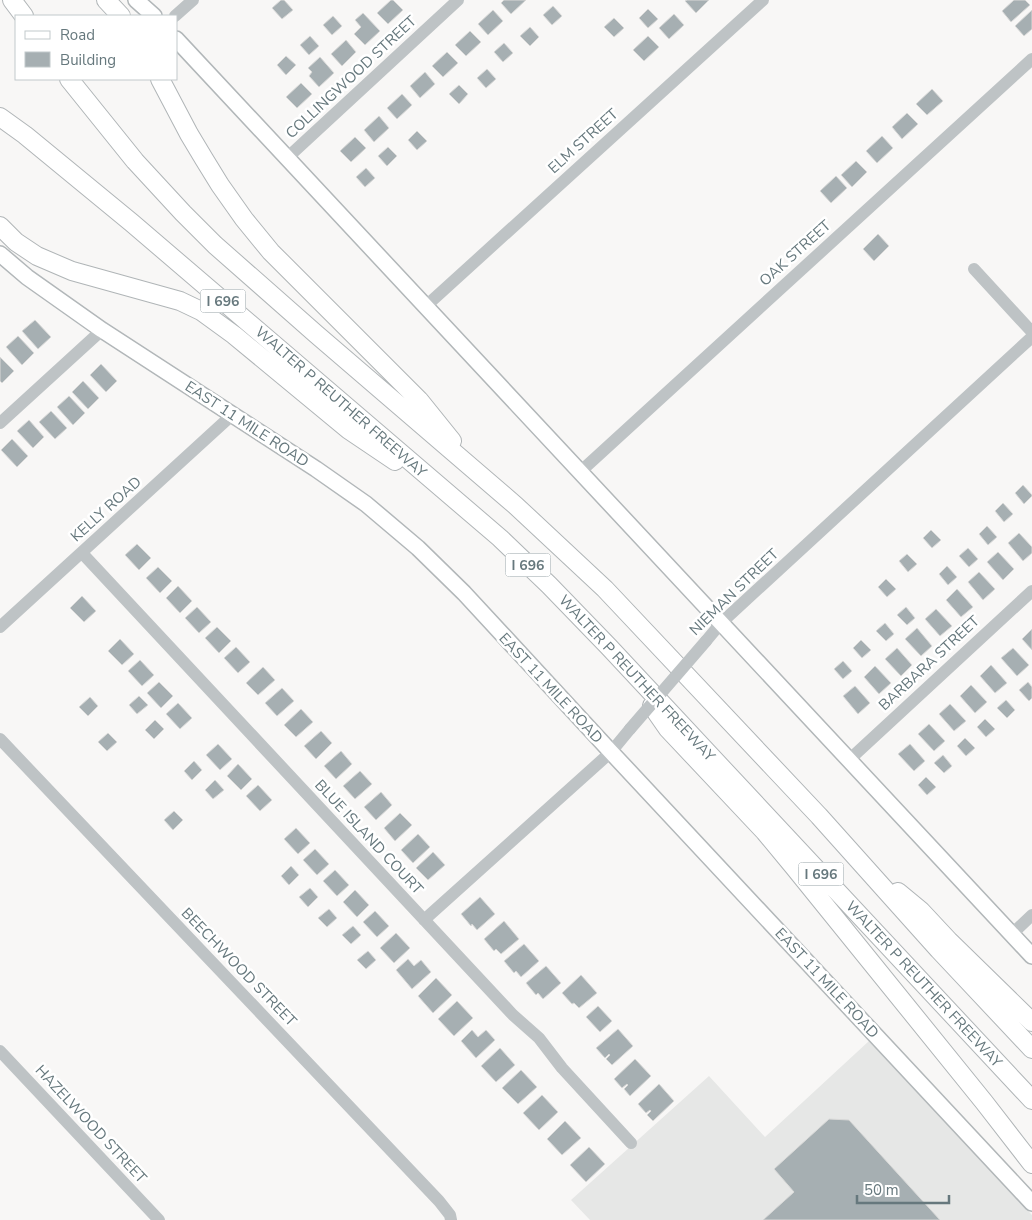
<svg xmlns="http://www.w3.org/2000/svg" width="1032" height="1220" font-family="'Nunito Sans',sans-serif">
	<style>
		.built { fill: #e6e7e6 }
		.building { fill: #a6afb2; stroke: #d9d9d8 }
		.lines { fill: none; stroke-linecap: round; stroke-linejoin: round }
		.major-casing { stroke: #b2b7b9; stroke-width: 18 }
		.highway-casing { stroke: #b0b5b7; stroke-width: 20 }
		.minor { stroke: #bec3c5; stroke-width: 12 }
		.major { stroke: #fff; stroke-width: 15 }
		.highway { stroke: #fff; stroke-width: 18 }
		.minor-bridge { stroke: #bec3c5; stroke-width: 12 }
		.labels { text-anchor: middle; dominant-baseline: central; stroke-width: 5; stroke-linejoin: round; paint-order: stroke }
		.shield { fill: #fff; stroke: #94a0a4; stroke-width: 1 }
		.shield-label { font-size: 14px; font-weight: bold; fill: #66787d }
		.street-label { font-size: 15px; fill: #66787d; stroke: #fff }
	</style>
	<rect width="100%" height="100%" fill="#f8f7f6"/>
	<!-- built -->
	<path class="built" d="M869 1041 1032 1215V1220H590L571 1200 709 1076 765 1137Z"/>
	<!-- building -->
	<path class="building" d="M281 0H284L293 10 282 19 272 8Z
		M391 0H393L403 10 388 24 377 13Z
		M504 0H526L511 14 501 3Z
		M687 0H709L696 13 685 1Z
		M1014 0H1025L1030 5 1011 22 1002 11Z
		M553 6 562 16 552 25 543 15Z
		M648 9 658 19 648 28 639 18Z
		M493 10 503 21 488 35 478 24Z
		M1032 10V29L1024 36 1015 26Z
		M363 13 380 31 365 45 354 34 361 27 355 20Z
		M674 14 684 25 669 39 659 28Z
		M333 16 342 26 332 35 323 25Z
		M614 18 624 28 614 37 604 27Z
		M530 27 539 37 530 46 520 36Z
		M470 31 481 42 466 56 455 45Z
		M310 36 319 46 309 55 300 45Z
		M648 36 659 47 644 61 633 50Z
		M346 40 356 52 342 66 331 54Z
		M504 43 513 53 503 62 494 52Z
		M447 52 458 63 443 77 432 66Z
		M286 56 296 65 286 75 277 65Z
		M320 57 334 73 319 87 309 76 312 72 308 68Z
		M487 69 496 79 486 88 477 78Z
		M425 72 435 84 420 98 410 86Z
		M301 83 312 94 297 108 286 97Z
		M459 85 468 94 459 104 449 94Z
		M932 89 943 101 927 115 916 104Z
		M402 94 412 105 397 119 387 108Z
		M907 113 918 124 902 139 892 127Z
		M379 116 389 128 374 142 364 130Z
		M417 131 427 141 417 150 408 140Z
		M882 136 893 148 877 163 866 151Z
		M355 137 366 148 351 162 340 151Z
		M388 147 397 156 387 166 378 156Z
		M856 161 867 172 852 187 841 175Z
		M366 168 375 178 365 187 356 177Z
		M836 176 847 188 831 203 820 191Z
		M878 234 889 246 874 261 863 249Z
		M35 320 51 337 38 349 22 331Z
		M18 336 34 353 22 365 6 347Z
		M0 357 14 371 2 383 0 381Z
		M101 364 117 381 106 392 90 375Z
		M83 381 99 398 88 409 72 392Z
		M69 396 85 413 73 425 57 407Z
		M51 411 67 428 55 439 39 422Z
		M29 420 44 437 33 448 17 431Z
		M12 439 28 456 17 467 1 450Z
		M1023 485 1032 495V496L1024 504 1015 493Z
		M1003 503 1013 514 1004 522 995 511Z
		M987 526 997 537 988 545 979 534Z
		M931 530 941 540 932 548 923 538Z
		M1019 533 1032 547V553L1023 561 1008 543Z
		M137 544 151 558 139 570 125 555Z
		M968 548 978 559 969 567 959 556Z
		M998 552 1014 569 1003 580 987 562Z
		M907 554 917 564 908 572 899 561Z
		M947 566 957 577 948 585 939 574Z
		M158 567 172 581 160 593 146 578Z
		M979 572 995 589 983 600 968 582Z
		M886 579 896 589 887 597 878 587Z
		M178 586 192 601 180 613 166 598Z
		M957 589 973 607 961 617 946 600Z
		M82 596 96 611 84 622 70 608Z
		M197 607 211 622 199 633 185 618Z
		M906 607 915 618 907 625 897 615Z
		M936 609 952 626 940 636 925 619Z
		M885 623 894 634 886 641 876 631Z
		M217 627 231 641 219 653 205 638Z
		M917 628 932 646 921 656 905 639Z
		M1032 629V650L1022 639Z
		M120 639 134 654 122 665 108 651Z
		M861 640 871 650 862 658 853 648Z
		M236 647 250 662 238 673 224 658Z
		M897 648 912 665 901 676 885 659Z
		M1013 648 1029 665 1017 676 1001 658Z
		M140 660 154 675 142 686 128 671Z
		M843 661 852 671 843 679 834 669Z
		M991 665 1007 683 995 693 980 676Z
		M875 666 891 683 879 694 864 677Z
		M263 667 275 680 258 695 246 683Z
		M159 682 173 696 161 708 147 693Z
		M1028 682 1032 687V698L1029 701 1019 690Z
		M971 685 987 702 975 713 960 696Z
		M855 686 870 703 858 714 843 696Z
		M282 688 294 701 277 716 265 703Z
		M139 696 148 705 137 714 129 705Z
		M90 697 98 706 88 716 79 707Z
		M1006 700 1015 710 1007 718 997 708Z
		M178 703 192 718 180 729 166 714Z
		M950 704 966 721 954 731 939 714Z
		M301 709 313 722 296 737 284 725Z
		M985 719 995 729 986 737 977 727Z
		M155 720 164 729 154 739 145 730Z
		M929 724 945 741 934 751 918 734Z
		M321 731 332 743 316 759 304 746Z
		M108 733 117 742 107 751 98 742Z
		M965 738 975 748 966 756 957 746Z
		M218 744 232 759 220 770 206 755Z
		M910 744 925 761 914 771 898 754Z
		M341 751 352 764 336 779 324 766Z
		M943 755 952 766 944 773 934 763Z
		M194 761 202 770 192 780 184 771Z
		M238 764 252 779 241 790 227 776Z
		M360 771 372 784 355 799 343 786Z
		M926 777 936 787 927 795 918 785Z
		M215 780 224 790 213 799 205 790Z
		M258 785 272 800 260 811 246 796Z
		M381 792 392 805 376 820 364 807Z
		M174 811 183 820 173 830 164 820Z
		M400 813 412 825 395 841 384 828Z
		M296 828 310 843 298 854 284 839Z
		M418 834 430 847 413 863 401 850Z
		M315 849 329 864 317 875 303 860Z
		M433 852 445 865 428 880 416 868Z
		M291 866 299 875 289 885 281 876Z
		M335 870 349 885 337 896 323 881Z
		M310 888 318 897 308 907 299 897Z
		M355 890 369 905 357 917 343 902Z
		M480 897 495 914 477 930 472 924 471 926 461 914Z
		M329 909 337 918 327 927 318 918Z
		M375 911 389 926 377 937 363 922Z
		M504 921 519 939 501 954 496 949 494 951 484 939Z
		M353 926 361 935 351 944 342 935Z
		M396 933 410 948 394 963 380 948Z
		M524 944 539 961 521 977 516 971 514 973 504 961Z
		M368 951 376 960 366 969 357 960Z
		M408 959 414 966 421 960 431 972 412 989 396 970Z
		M546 966 561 983 543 999 538 993 536 995 526 983Z
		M581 975 597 993 579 1008 574 1003 572 1004 562 993Z
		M436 978 452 995 433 1013 418 996Z
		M457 1001 473 1018 454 1036 438 1019Z
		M598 1006 612 1021 600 1032 586 1017Z
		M618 1029 633 1046 612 1065 606 1059 610 1055 609 1054 605 1058 596 1048Z
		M472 1030 478 1037 486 1030 495 1040 476 1058 461 1041Z
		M500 1048 515 1065 496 1082 481 1066Z
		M635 1059 651 1076 630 1096 624 1089 628 1085 627 1084 622 1088 614 1079Z
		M521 1070 537 1087 518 1104 502 1088Z
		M659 1084 674 1101 653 1121 647 1115 651 1111 650 1110 646 1113 638 1104Z
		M542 1095 558 1112 539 1130 523 1113Z
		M829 1119 849 1120 940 1220H763L794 1192 774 1169Z
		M565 1121 581 1138 562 1155 547 1139Z
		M589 1147 605 1164 586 1182 570 1165Z"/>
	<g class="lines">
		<!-- major casing -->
		<g class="major-casing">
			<path id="major" d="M136 0 154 16
				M176 39 1032 956
				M0 254 27 277 102 330 316 469 366 504 418 548 464 593 611 752 1032 1203"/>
		</g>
		<!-- highway casing -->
		<g class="highway-casing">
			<path id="highway" d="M12 0 24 16
				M106 0 121 16
				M69 79 135 161 183 213 215 245 316 334 515 505 605 589 819 816 939 950 1032 1049
				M160 79 189 134 204 159 220 185 244 219 271 252 419 400 452 441
				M0 117 25 135 132 223 500 538 549 585 609 647 1032 1100
				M0 226 16 242 37 256 72 271 180 301 201 311 234 335 349 430 395 461
				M652 706 668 729 765 832 794 867 984 1102 1032 1164
				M898 892 921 911 949 941 1032 1022"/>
		</g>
		<!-- minor -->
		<path class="minor" d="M175 16 193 0
			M287 158 458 0
			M974 269 1032 332
			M426 306 763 0
			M0 423 102 330
			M580 472 1032 59
			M82 553 513 1015 539 1038 562 1068 631 1143
			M0 627 232 415
			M706 641 721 623 1032 337
			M0 739 439 1201 450 1215 451 1220
			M849 760 1032 591
			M424 920 611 752 630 729
			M1011 935 1032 915
			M0 1051 159 1220"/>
		<!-- major -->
		<use href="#major" class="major"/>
		<!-- highway -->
		<use href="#highway" class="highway"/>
		<!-- minor-bridge -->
		<path class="minor-bridge" d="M630 729 706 641"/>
	</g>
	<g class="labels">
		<!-- shield labels -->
		<g class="shield">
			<rect x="200.5" y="289.5" width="45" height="23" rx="4"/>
			<rect x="505.5" y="553.5" width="45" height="23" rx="4"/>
			<rect x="798.5" y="862.5" width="45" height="23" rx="4"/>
		</g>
		<g class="shield-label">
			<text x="223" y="301">I 696</text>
			<text x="528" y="565">I 696</text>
			<text x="821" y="874">I 696</text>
		</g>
		<!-- street labels -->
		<g class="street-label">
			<text transform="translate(351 77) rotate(-43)">COLLINGWOOD STREET</text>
			<text transform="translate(583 141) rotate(-42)">ELM STREET</text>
			<text transform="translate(795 253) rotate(-42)">OAK STREET</text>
			<text transform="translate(341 402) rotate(41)">WALTER P REUTHER FREEWAY</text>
			<text transform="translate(247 424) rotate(33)">EAST 11 MILE ROAD</text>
			<text transform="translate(106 509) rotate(-42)">KELLY ROAD</text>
			<text transform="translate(734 592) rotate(-44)">NIEMAN STREET</text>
			<text transform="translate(929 663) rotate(-43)">BARBARA STREET</text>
			<text transform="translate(637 678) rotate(47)">WALTER P REUTHER FREEWAY</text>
			<text transform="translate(551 688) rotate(47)">EAST 11 MILE ROAD</text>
			<text transform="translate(369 837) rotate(47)">BLUE ISLAND COURT</text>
			<text transform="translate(239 967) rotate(46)">BEECHWOOD STREET</text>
			<text transform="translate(827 983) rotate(47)">EAST 11 MILE ROAD</text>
			<text transform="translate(924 984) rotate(47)">WALTER P REUTHER FREEWAY</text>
			<text transform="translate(91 1124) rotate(47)">HAZELWOOD STREET</text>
		</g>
	</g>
	<!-- legend -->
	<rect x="15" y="15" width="162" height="65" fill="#ffffff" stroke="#c2c9cb"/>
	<rect x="25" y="31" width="25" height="8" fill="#ffffff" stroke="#c2c9cb"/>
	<text x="60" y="40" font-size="15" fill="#66787d">Road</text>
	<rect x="25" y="52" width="25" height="15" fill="#a6afb2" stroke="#c2c9cb"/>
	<text x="60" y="65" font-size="15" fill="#66787d">Building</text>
	<!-- scale -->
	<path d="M857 1195v8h92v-8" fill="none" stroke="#66787d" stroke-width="2.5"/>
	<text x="864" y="1195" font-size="15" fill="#66787d" stroke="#ffffff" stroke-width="4" paint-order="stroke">50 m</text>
</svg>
